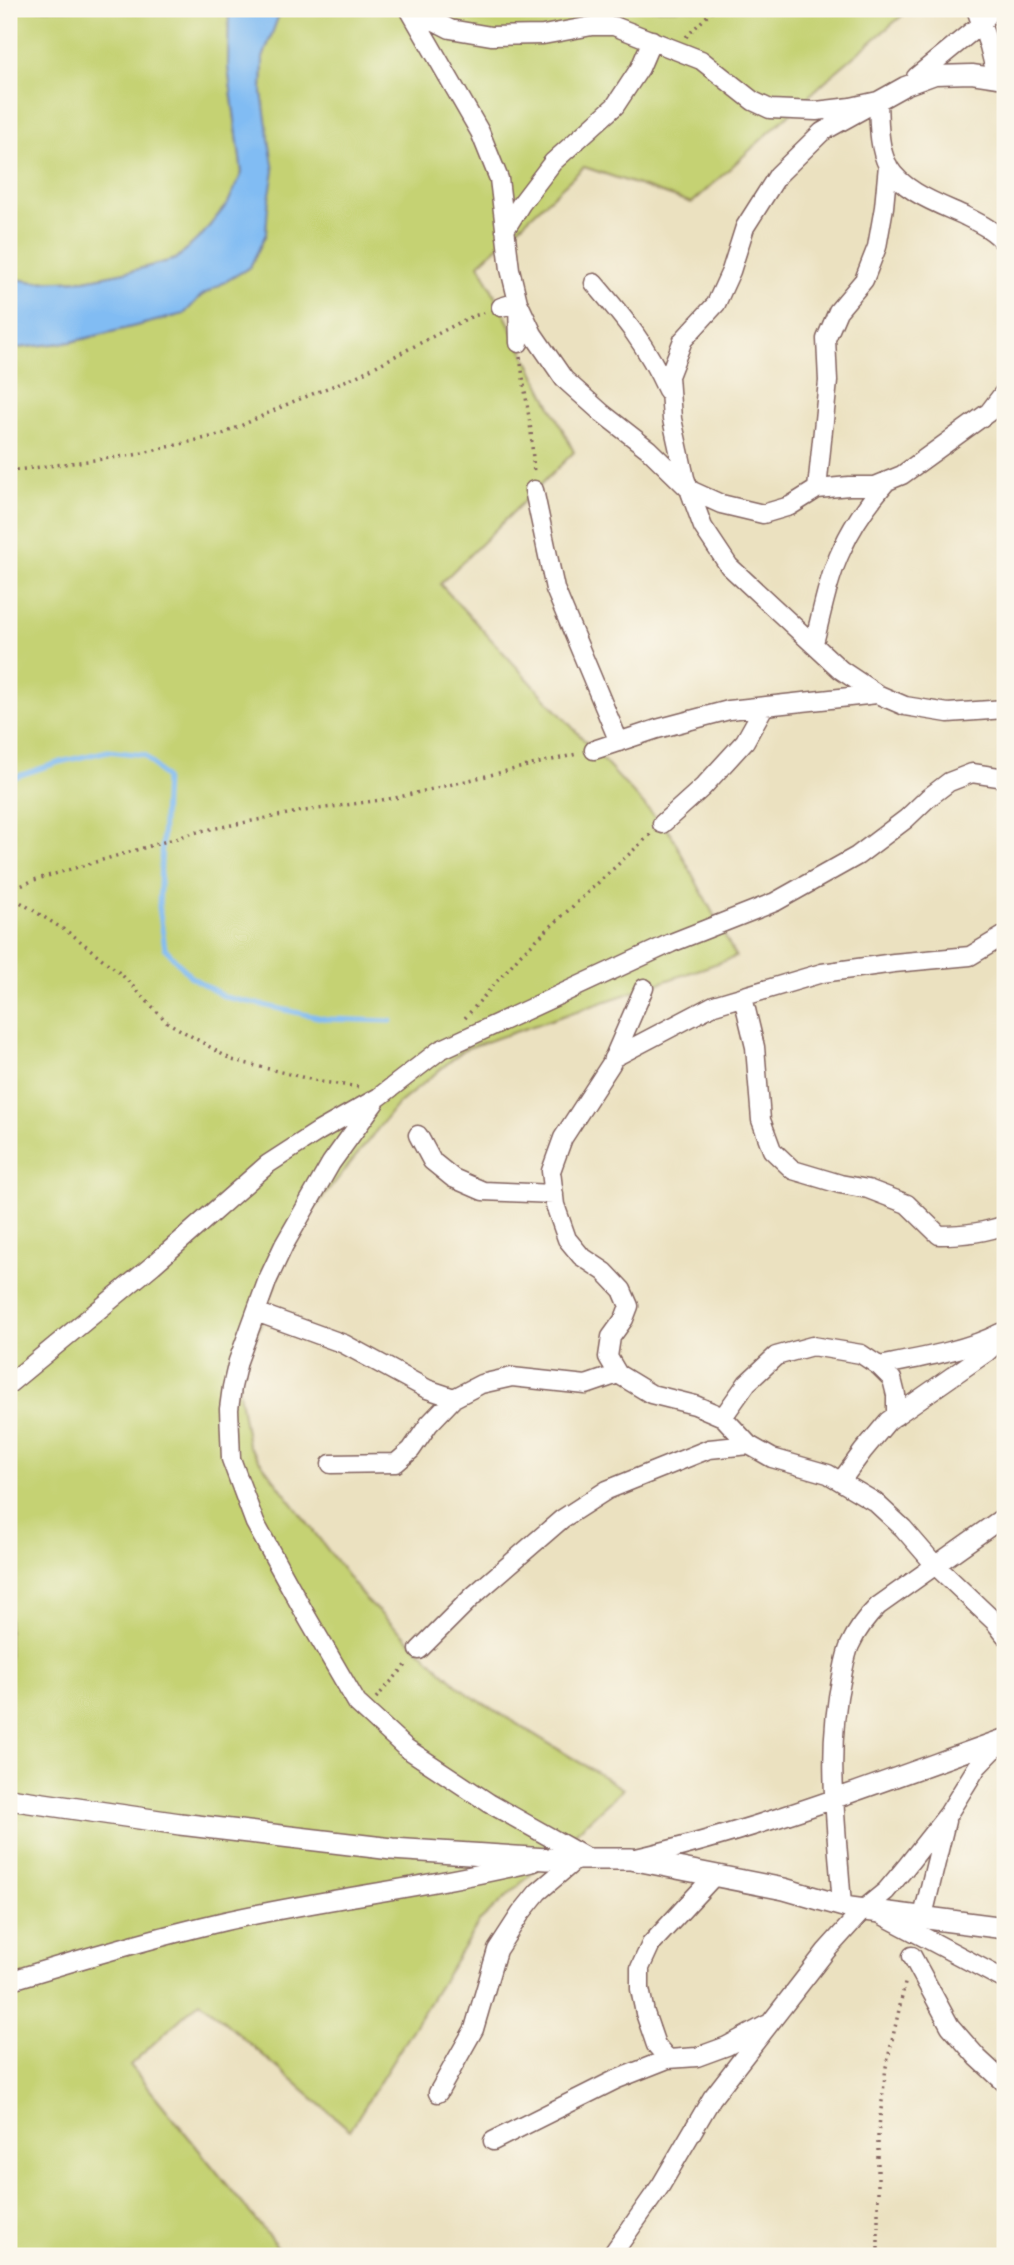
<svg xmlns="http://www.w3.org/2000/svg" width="1014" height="2265" font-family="Itim,sans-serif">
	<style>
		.green { fill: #c5d273; stroke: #88784f; stroke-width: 2 }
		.water { fill: #81bcf3; stroke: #666e8f; stroke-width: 2 }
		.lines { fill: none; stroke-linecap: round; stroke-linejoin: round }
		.stream { stroke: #81bcf3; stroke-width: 5 }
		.minor-casing { stroke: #82635f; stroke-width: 21 }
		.tertiary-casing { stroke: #82635f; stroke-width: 24 }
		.path { stroke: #82635f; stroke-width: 3.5; stroke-dasharray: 2 5; stroke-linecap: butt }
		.minor { stroke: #fff; stroke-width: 18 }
		.tertiary { stroke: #fff; stroke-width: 21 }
	</style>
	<rect width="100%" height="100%" fill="#fbf7ec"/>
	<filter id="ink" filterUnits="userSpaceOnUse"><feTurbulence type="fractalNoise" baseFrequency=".0143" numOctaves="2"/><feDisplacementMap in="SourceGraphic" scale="14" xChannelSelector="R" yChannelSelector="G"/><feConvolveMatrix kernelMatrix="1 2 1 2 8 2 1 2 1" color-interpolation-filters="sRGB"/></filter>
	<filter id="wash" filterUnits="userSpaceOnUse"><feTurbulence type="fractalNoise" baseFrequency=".00686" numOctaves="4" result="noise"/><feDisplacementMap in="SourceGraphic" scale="28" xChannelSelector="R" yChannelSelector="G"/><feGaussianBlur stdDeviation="1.57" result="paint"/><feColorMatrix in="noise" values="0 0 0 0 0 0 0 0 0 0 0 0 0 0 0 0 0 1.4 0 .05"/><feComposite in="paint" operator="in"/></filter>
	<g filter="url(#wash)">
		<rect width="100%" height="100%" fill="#ebe1c0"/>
		<!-- green -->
		<path class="green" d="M9 9H229L228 67 242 173 228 203 203 234 176 259 135 270 85 280 35 282 9 278Z
			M281 9H910L833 74 692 203 584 167 479 264 574 452 440 584 671 834 736 957 465 1049 396 1106 293 1235 238 1386 248 1445 366 1600 465 1692 623 1789 479 1922 350 2130 200 2001 130 2065 285 2256H9V349L71 342 183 314 201 296 250 267 266 234 267 130 262 93 263 58Z"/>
		<!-- water -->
		<path class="water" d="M229 9H281L263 58 262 93 274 171 268 206 266 234 250 267 201 296 184 314 71 342 9 349V278L35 282 85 280 135 270 176 259 203 234 228 203 242 173 228 67Z"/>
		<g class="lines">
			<!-- stream -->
			<path class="stream" d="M9 779 60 762 108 751 145 755 165 778 159 907 165 948 191 977 225 997 327 1019 391 1021"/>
		</g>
	</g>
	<g filter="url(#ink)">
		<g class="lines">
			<!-- minor casing -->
			<g class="minor-casing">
				<path id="minor" d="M409 9 480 132 499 179 510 269 518 302 533 334 564 379 602 413 648 449 690 490 721 504 763 514 790 506 817 489 849 486H875L902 475 989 412 1005 391
					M411 9 450 29 491 36 543 35 592 26H614L701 60 753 101 770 109 816 111 851 107 878 101 905 86 935 75 972 74 1005 79
					M976 9 989 46 997 78
					M916 77 981 24 993 9
					M505 230 521 204 553 162 615 106 640 68 652 40
					M1005 244C996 231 979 223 965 216 939 204 903 192 888 166 878 147 879 121 878 101L822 132 778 175 745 227 731 271 716 304 683 340 669 376 672 419 685 478 703 527 729 566 841 670 877 694 905 706 948 713 1005 709
					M594 283C625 319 647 346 667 390
					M501 307 518 302 519 343
					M817 489 828 381 826 339 838 311 864 280 877 247 884 207 888 165
					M534 490 555 589 619 742
					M814 643C822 612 828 578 842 549 853 524 869 502 887 481
					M594 750 657 729 729 710 877 694
					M662 824 703 787 745 741 764 707
					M644 988 611 1064 563 1138 551 1171 555 1205 567 1239 581 1256 605 1272 622 1290 629 1306 624 1319 611 1337 608 1357 618 1374 651 1394 695 1405 723 1417 749 1445 772 1458 828 1474 875 1502 903 1528 935 1565 995 1622 1005 1635
					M743 997 755 1047 761 1120 772 1150 793 1170 840 1184 868 1189 907 1204 939 1235C962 1235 984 1233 1005 1225
					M613 1058 714 1005 822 973 894 963 970 956 1005 935
					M375 1102 331 1163 284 1245 268 1279 238 1361 232 1387 229 1409 231 1459 255 1523 308 1619 357 1703 406 1748 489 1803 587 1858
					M418 1135 432 1161 453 1178 483 1191 554 1194
					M256 1312 344 1344 427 1389 454 1398 481 1384 512 1377 586 1385 618 1374
					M879 1366C915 1359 969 1350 1000 1333
					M9 1384 153 1265 268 1164 319 1131 379 1097 440 1050 671 943 775 902 857 856 906 819 928 798 949 782 972 773 1005 778
					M723 1417 747 1383 776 1356 812 1346 861 1354 879 1366 892 1379 896 1395V1416
					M331 1464 396 1463 411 1450 429 1424 454 1398
					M841 1481 863 1451 888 1421 987 1352 1005 1336
					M419 1650 473 1596 562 1519 607 1490 709 1449 749 1445
					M636 1858C761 1829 881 1782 1002 1739
					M714 1876 651 1944 640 1968V1989L645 2013 656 2045 668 2059 697 2057 727 2046 766 2025
					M842 1906C837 1829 825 1751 842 1676 844 1666 846 1654 850 1645 857 1630 866 1618 878 1606L1005 1516
					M884 1916 1005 1980
					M923 1916 946 1821
					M912 1956 950 2026 978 2058 1005 2083
					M9 1981C80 1959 152 1938 225 1921 327 1898 432 1887 534 1862
					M438 2093 474 2029 497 1950 521 1913 538 1892 577 1859
					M493 2141 615 2080 668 2059
					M611 2256 661 2185 712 2098 826 1951 864 1909 886 1891 906 1867 948 1814 977 1767 1005 1738"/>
			</g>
			<!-- tertiary casing -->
			<g class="tertiary-casing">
				<path id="tertiary" d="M9 1799 180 1824 392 1849 547 1859H631L784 1889 850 1908 1005 1928"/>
			</g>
			<!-- path -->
			<path class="path" d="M686 37 714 9
				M520 357 531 431 534 474
				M9 471 134 455 223 434 290 403 357 376 468 318 486 312
				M9 891 34 880 201 831 298 812 395 798 577 754
				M9 895 74 936 121 974 167 1022 232 1060 322 1082 360 1087
				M465 1018 521 954 651 834
				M376 1698 409 1662
				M878 2256V2135L886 2067 906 1979"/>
			<!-- minor -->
			<use href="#minor" class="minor"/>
			<!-- tertiary -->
			<use href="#tertiary" class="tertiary"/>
		</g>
	</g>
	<!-- margin -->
	<rect width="1014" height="2265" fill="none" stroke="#fbf7ec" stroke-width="35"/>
</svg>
